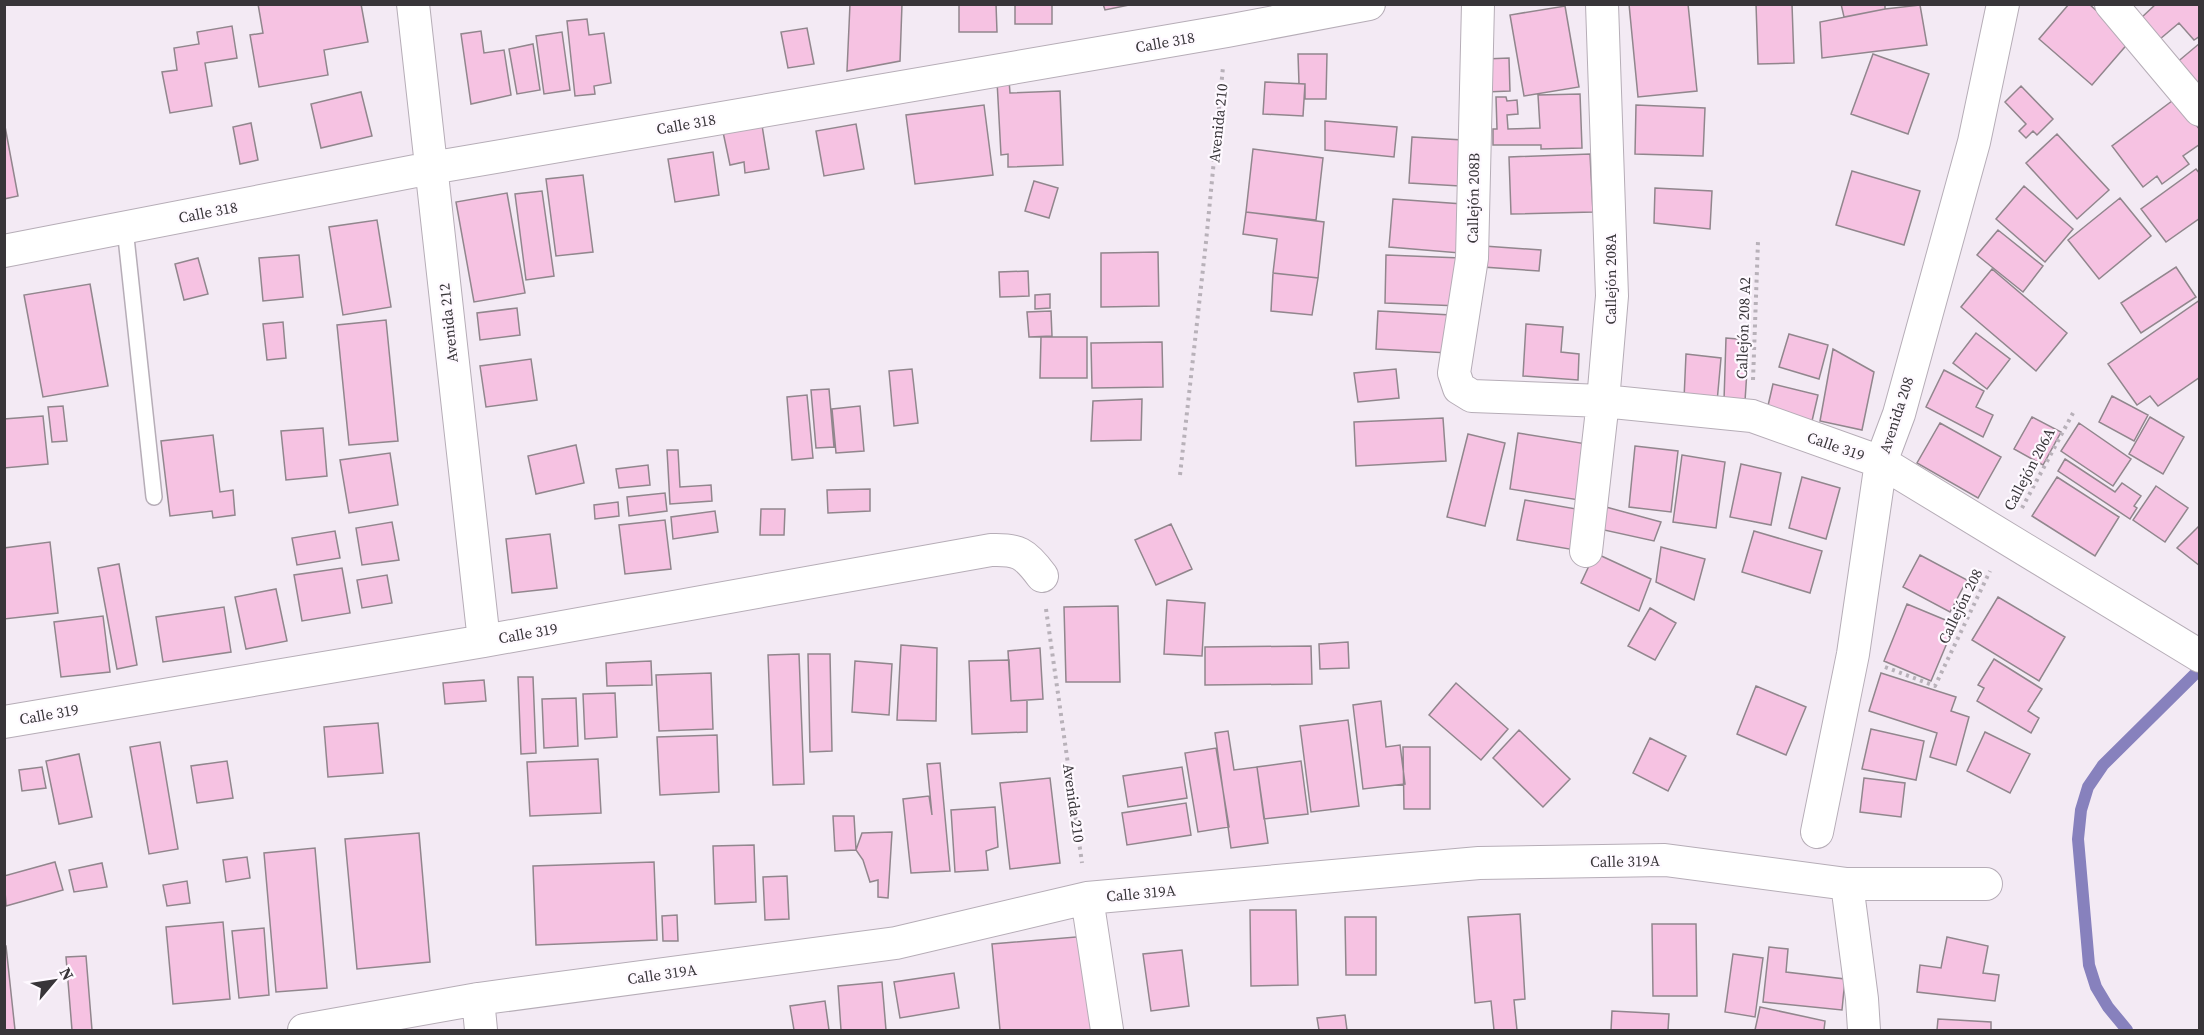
<svg xmlns="http://www.w3.org/2000/svg" width="2204" height="1035" font-family="'Source Serif 4',serif">
	<style>
		.lines { fill: none; stroke-linecap: round; stroke-linejoin: round }
		.stream { stroke: #8781bd; stroke-width: 12 }
		.building { fill: #f6c2e2; stroke: #91868d; stroke-width: 1.5 }
		.lane-casing { stroke: #b6adb7; stroke-width: 18 }
		.street-casing { stroke: #b6adb7; stroke-width: 34 }
		.path { stroke: #b8b1b9; stroke-width: 4; stroke-dasharray: 3 4.5; stroke-linecap: butt }
		.lane { stroke: #fff; stroke-width: 15 }
		.street { stroke: #fff; stroke-width: 32 }
		.labels { text-anchor: middle; dominant-baseline: central; stroke-width: 4.5; stroke-linejoin: round; paint-order: stroke }
		.street-label { font-size: 15px; fill: #383539; stroke: #fef9ff }
	</style>
	<rect width="100%" height="100%" fill="#f3eaf4"/>
	<g class="lines">
		<!-- stream -->
		<path class="stream" d="M2127 1030 2108 1007 2096 987 2089 965 2078 839 2081 810 2088 787 2103 765 2200 669"/>
	</g>
	<!-- building -->
	<path class="building" d="M258 4H361L368 42 324 50 328 75 259 87 250 35 263 33Z
		M850 4H902L900 61 847 71Z
		M959 4H996L997 32H959Z
		M1015 4H1052V24H1015Z
		M1103 4H1134L1105 10Z
		M1629 4H1688L1697 91 1638 97Z
		M1756 4H1792L1794 63 1758 64Z
		M1841 4H1885V9L1844 17Z
		M2069 4H2089L2130 41 2092 85 2039 39Z
		M2156 4H2200V36L2194 40 2179 23 2160 39 2141 18Z
		M1920 5 1927 45 1822 58 1820 22 1885 9Z
		M1565 6 1579 87 1524 96 1510 15Z
		M587 19 589 35 604 33 611 83 594 86 595 94 575 96 567 21Z
		M232 26 237 58 205 63 212 106 170 113 162 72 177 70 174 48 199 44 197 32Z
		M807 28 814 64 788 68 781 32Z
		M481 31 484 53 504 50 511 95 471 104 461 34Z
		M562 32 570 90 544 94 536 36Z
		M2200 43V93L2175 64Z
		M533 44 540 90 517 94 509 49Z
		M1298 54H1327L1326 99H1305V84H1299Z
		M1873 54 1929 74 1908 134 1851 114Z
		M1509 58 1510 91 1485 92V59Z
		M1009 80 1010 93 1060 91 1063 165 1008 167V154L1001 155 997 81Z
		M1265 82 1305 84 1303 116 1263 114Z
		M2021 86 2053 119 2037 135 2033 131 2026 138 2019 131 2026 124 2005 102Z
		M361 92 372 136 321 148 311 104Z
		M1580 94 1582 148 1541 149V145H1493V129H1497L1496 97H1506L1507 101 1517 100 1518 114 1507 115 1508 129 1540 128 1538 95Z
		M2176 98 2200 130V144L2183 156 2189 164 2162 184 2157 176 2143 187 2112 146Z
		M984 105 993 175 915 184 906 115Z
		M1636 105 1705 108 1703 156 1635 154Z
		M761 119 769 169 745 173 744 162 730 165 723 132Z
		M4 121 18 196 4 199Z
		M1325 121 1397 127 1394 157 1325 150Z
		M251 123 258 160 240 164 233 127Z
		M856 124 864 169 824 176 816 131Z
		M2057 134 2109 190 2077 219 2026 163Z
		M1412 137 1463 140 1460 186 1409 183Z
		M1253 149 1323 158 1316 220 1246 212Z
		M713 152 719 195 675 202 668 159Z
		M1590 154 1593 212 1511 214 1509 157Z
		M2196 169 2200 174V218L2166 242 2141 209Z
		M1852 171 1920 191 1904 245 1836 225Z
		M583 175 593 252 556 256 546 179Z
		M1034 181 1058 188 1049 218 1025 211Z
		M2024 186 2073 229 2045 262 1996 219Z
		M1655 188 1712 191 1710 229 1654 223Z
		M542 191 554 276 526 280 515 194Z
		M507 193 525 293 474 302 456 202Z
		M2120 198 2151 236 2099 279 2068 240Z
		M1393 199 1463 204 1460 253 1389 247Z
		M1246 212 1324 222 1318 278 1273 273 1277 239 1243 234Z
		M377 220 391 307 343 315 329 227Z
		M1998 230 2043 266 2023 292 1977 255Z
		M1484 246 1541 250 1539 271 1483 267Z
		M1158 252 1159 306 1101 307V253Z
		M299 255 303 297 263 301 259 258Z
		M1386 255 1461 258 1460 306 1385 303Z
		M198 258 208 294 184 300 175 264Z
		M2176 267 2196 297 2141 333 2121 303Z
		M1992 269 2067 333 2036 371 1961 307Z
		M1028 271 1029 296 1000 297 999 272Z
		M1273 273 1318 278 1312 315 1271 311Z
		M90 284 108 386 43 397 24 295Z
		M1050 294V308L1035 309V295Z
		M2200 300V377L2158 406 2150 396 2137 405 2108 364Z
		M517 308 520 335 480 340 477 313Z
		M1051 311 1052 336 1029 337 1027 312Z
		M1378 311 1451 315 1449 353 1376 349Z
		M386 320 398 441 349 445 337 325Z
		M283 322 286 358 267 360 263 324Z
		M1526 324 1563 327 1561 352 1579 354 1578 380 1523 376Z
		M1976 333 2010 359 1987 389 1953 363Z
		M1789 334 1828 345 1819 379 1779 367Z
		M1041 337H1087V378H1040Z
		M1726 338 1749 340 1745 401 1724 400Z
		M1162 342 1163 387 1092 388 1091 343Z
		M1833 349 1874 372 1862 430 1820 421Z
		M1686 354 1721 358 1717 402 1684 399Z
		M531 359 537 400 486 407 480 366Z
		M912 369 918 423 894 426 889 371Z
		M1396 369 1399 398 1358 402 1354 373Z
		M1944 370 1984 391 1976 407 1993 415 1983 437 1926 407Z
		M1773 384 1818 395 1812 421 1767 410Z
		M829 389 834 447 816 448 811 390Z
		M807 395 813 458 792 460 787 397Z
		M2112 396 2148 415 2134 441 2099 422Z
		M1142 399 1141 440 1091 441 1093 401Z
		M63 406 67 441 52 442 48 407Z
		M860 406 864 451 836 453 832 409Z
		M43 416 48 464 4 468V419Z
		M2032 417 2061 432 2043 465 2014 449Z
		M2150 417 2184 437 2163 474 2129 454Z
		M1443 418 1446 461 1356 466 1354 422Z
		M1940 423 2001 457 1978 498 1917 463Z
		M2079 423 2131 459 2113 486 2061 451Z
		M323 428 327 476 286 480 281 431Z
		M1518 433 1587 444 1579 500 1510 489Z
		M1468 434 1505 443 1485 526 1447 517Z
		M213 435 220 492 233 490 235 515 213 518 212 511 170 516 161 441Z
		M576 445 584 483 536 494 528 456Z
		M1635 446 1678 451 1671 512 1629 507Z
		M667 450H678L680 487 711 485 712 501 670 504Z
		M390 453 398 505 349 513 340 460Z
		M1682 455 1725 462 1716 528 1673 522Z
		M2065 459 2115 492 2122 483 2141 496 2134 506 2137 508 2130 519 2058 471Z
		M1741 464 1781 473 1771 525 1730 517Z
		M648 465 650 485 619 488 616 469Z
		M1802 477 1840 488 1826 539 1789 528Z
		M2057 477 2119 517 2095 556 2032 516Z
		M2156 486 2188 508 2165 542 2133 520Z
		M870 489V511L828 513 827 490Z
		M665 493 667 511 629 516 627 497Z
		M1525 500 1582 510 1575 550 1517 540Z
		M618 502 619 516 595 519 594 505Z
		M1606 507 1661 522 1654 541 1604 530Z
		M761 509H785L784 535H760Z
		M715 511 718 532 673 539 671 517Z
		M665 520 671 569 625 574 619 525Z
		M392 522 399 560 362 565 356 528Z
		M1171 524 1192 569 1156 585 1135 540Z
		M2200 525V566L2177 548Z
		M335 531 340 558 297 565 292 538Z
		M1754 531 1822 551 1810 593 1742 572Z
		M550 534 557 588 512 593 506 539Z
		M50 542 58 613 4 619V548Z
		M1661 547 1705 559 1694 600 1656 582Z
		M1595 553 1651 579 1639 611 1581 583Z
		M1920 555 1967 580 1950 612 1903 587Z
		M119 564 137 665 117 669 98 568Z
		M342 568 350 613 302 621 294 575Z
		M387 575 392 603 362 608 357 580Z
		M276 589 287 641 246 649 235 597Z
		M1998 597 2065 637 2039 681 1972 640Z
		M1167 600 1205 603 1202 656 1164 654Z
		M1907 604 1955 624 1931 681 1884 661Z
		M1118 606 1120 682H1066L1064 607Z
		M224 607 231 652 163 662 156 617Z
		M1650 608 1676 623 1655 660 1628 646Z
		M103 616 110 672 61 677 54 622Z
		M1348 642 1349 668 1320 669 1319 644Z
		M901 645 937 648 936 721 897 720Z
		M1311 646 1312 684 1205 685V647Z
		M1040 648 1043 699 1011 701 1008 651Z
		M799 654 804 784 773 785 768 655Z
		M808 654H830L832 751 810 752Z
		M1994 659 2042 689 2028 711 2039 718 2031 733 1977 701 1984 688 1978 685Z
		M1009 660 1011 701 1027 700V732L972 734 969 661Z
		M651 661 652 685 607 686 606 663Z
		M855 661 892 664 889 715 852 712Z
		M711 673 713 729 659 731 656 675Z
		M1881 673 1956 697 1951 711 1969 717 1956 765 1930 757 1937 733 1869 711Z
		M518 677H533L536 753 521 754Z
		M484 680 486 701 445 704 443 683Z
		M1456 683 1508 729 1481 760 1429 715Z
		M1756 686 1806 707 1786 755 1737 734Z
		M615 693 617 737 585 739 583 694Z
		M576 698 578 746 544 748 542 699Z
		M1381 701 1386 747 1400 745 1405 784 1363 789 1353 705Z
		M1348 720 1359 806 1311 812 1300 726Z
		M378 723 383 773 328 777 324 727Z
		M1871 729 1924 741 1916 780 1862 769Z
		M1519 730 1570 779 1543 807 1493 758Z
		M1228 731 1234 770 1257 767 1268 843 1231 848 1215 733Z
		M1985 732 2030 754 2010 793 1967 771Z
		M717 735 719 792 660 795 657 737Z
		M1650 738 1686 756 1668 791 1633 773Z
		M160 742 178 849 149 854 130 747Z
		M1403 747H1430V809H1404Z
		M1216 748 1229 827 1198 832 1185 753Z
		M79 754 92 817 59 824 46 761Z
		M598 759 601 813 530 816 527 762Z
		M227 761 233 798 197 803 191 766Z
		M1301 761 1308 814 1264 819 1257 767Z
		M940 763 950 871 911 873 903 799 929 796 932 815 927 764Z
		M42 767 46 788 22 791 19 770Z
		M1182 767 1187 798 1128 807 1123 776Z
		M1050 778 1060 863 1010 869 1000 783Z
		M1864 778 1905 783 1901 817 1860 812Z
		M1186 803 1191 835 1127 845 1122 813Z
		M995 807 998 847 986 851 988 870 955 872 951 810Z
		M833 816H854L856 850 835 851Z
		M892 832 888 898 878 897V880L870 882 863 860 856 850 862 833Z
		M419 833 430 962 357 969 345 839Z
		M754 845 756 902 715 904 713 846Z
		M315 848 327 988 276 992 264 853Z
		M247 857 250 878 226 882 223 860Z
		M55 862 63 890 6 906 4 876Z
		M654 862 657 940 536 945 533 866Z
		M102 863 107 887 74 892 69 870Z
		M787 876 789 919 765 920 763 877Z
		M187 881 190 903 167 906 163 885Z
		M1250 910H1296L1298 985 1251 986Z
		M1520 914 1525 999 1514 1000 1517 1030H1494L1491 1001 1475 1003 1468 917Z
		M677 915 678 941H663L662 916Z
		M1345 917H1376V975H1346Z
		M223 922 230 999 173 1004 166 927Z
		M1652 924H1696L1697 996H1653Z
		M264 928 269 995 239 998 232 931Z
		M1088 936 1096 1030H1000L992 944Z
		M1947 937 1988 946 1983 973 1999 975 1995 1001 1917 992 1920 965 1941 968Z
		M4 946H6L15 1030H4Z
		M1769 947 1788 949 1786 972 1845 979 1842 1010 1763 1002Z
		M1182 950 1189 1006 1151 1011 1143 954Z
		M1733 954 1763 958 1755 1017 1725 1012Z
		M86 956 92 1030H72L66 957Z
		M954 973 959 1008 900 1018 894 982Z
		M882 982 886 1030H841L838 986Z
		M825 1001 829 1030H794L790 1006Z
		M1760 1007 1825 1021 1824 1030H1755Z
		M1612 1011 1669 1014 1668 1030H1611Z
		M1345 1015 1347 1030H1319L1317 1018Z
		M1938 1019 1991 1022V1030H1937Z"/>
	<g class="lines">
		<!-- lane casing -->
		<g class="lane-casing">
			<path id="lane" d="M125 228 154 497"/>
		</g>
		<!-- street casing -->
		<g class="street-casing">
			<path id="street" d="M413 4 484 641
				M1478 4 1472 258 1454 373 1459 388 1472 396 1603 401 1752 416 1881 462 2200 656
				M2111 4 2200 110
				M4 251 431 168 1227 31 1369 4
				M1586 551 1603 401 1612 296 1602 4
				M4 722 484 641 991 550C1018 549 1025 553 1042 576
				M1817 832 1853 654 1881 462 1899 414 1974 142 2003 4
				M1847 884 1862 999 1864 1030
				M1087 898 1107 1030
				M478 999 481 1030
				M304 1030 478 999 896 943 1087 898 1479 863 1665 860 1847 884H1986"/>
		</g>
		<!-- path -->
		<path class="path" d="M1753 380 1758 241
			M1180 475 1206 242 1223 67
			M2022 508 2073 413
			M1046 609 1082 863
			M1885 667 1935 686 1990 571"/>
		<!-- lane -->
		<use href="#lane" class="lane"/>
		<!-- street -->
		<use href="#street" class="street"/>
	</g>
	<g class="labels">
		<!-- street labels -->
		<g class="street-label">
			<text transform="translate(1165 42) rotate(-10)">Calle 318</text>
			<text transform="translate(1218 123) rotate(-84)">Avenida 210</text>
			<text transform="translate(686 124) rotate(-10)">Calle 318</text>
			<text transform="translate(1473 198) rotate(-89)">Callejón 208B</text>
			<text transform="translate(208 212) rotate(-11)">Calle 318</text>
			<text transform="translate(1610 279) rotate(-90)">Callejón 208A</text>
			<text transform="translate(448 323) rotate(-96)">Avenida 212</text>
			<text transform="translate(1743 328) rotate(-88)">Callejón 208 A2</text>
			<text transform="translate(1896 415) rotate(-72)">Avenida 208</text>
			<text transform="translate(1836 446) rotate(19)">Calle 319</text>
			<text transform="translate(2029 469) rotate(-62)">Callejón 206A</text>
			<text transform="translate(1960 606) rotate(-64)">Callejón 208</text>
			<text transform="translate(528 633) rotate(-10)">Calle 319</text>
			<text transform="translate(49 714) rotate(-10)">Calle 319</text>
			<text transform="translate(1074 803) rotate(82)">Avenida 210</text>
			<text transform="translate(1625 861) rotate(-1)">Calle 319A</text>
			<text transform="translate(1141 893) rotate(-5)">Calle 319A</text>
			<text transform="translate(662 974) rotate(-8)">Calle 319A</text>
		</g>
	</g>
	<!-- border -->
	<rect width="2204" height="1035" fill="none" stroke="#383539" stroke-width="12"/>
	<!-- north arrow -->
	<g transform="translate(54 981) rotate(61)" stroke="#fef9ff" stroke-width="4.5" paint-order="stroke">
	<path d="M0-4.5L10 22L0 15L-10 22Z" fill="#383539"/>
	<text y="-9" font-size="16" font-weight="bold" text-anchor="middle" fill="#383539">N</text>
	</g>
</svg>
